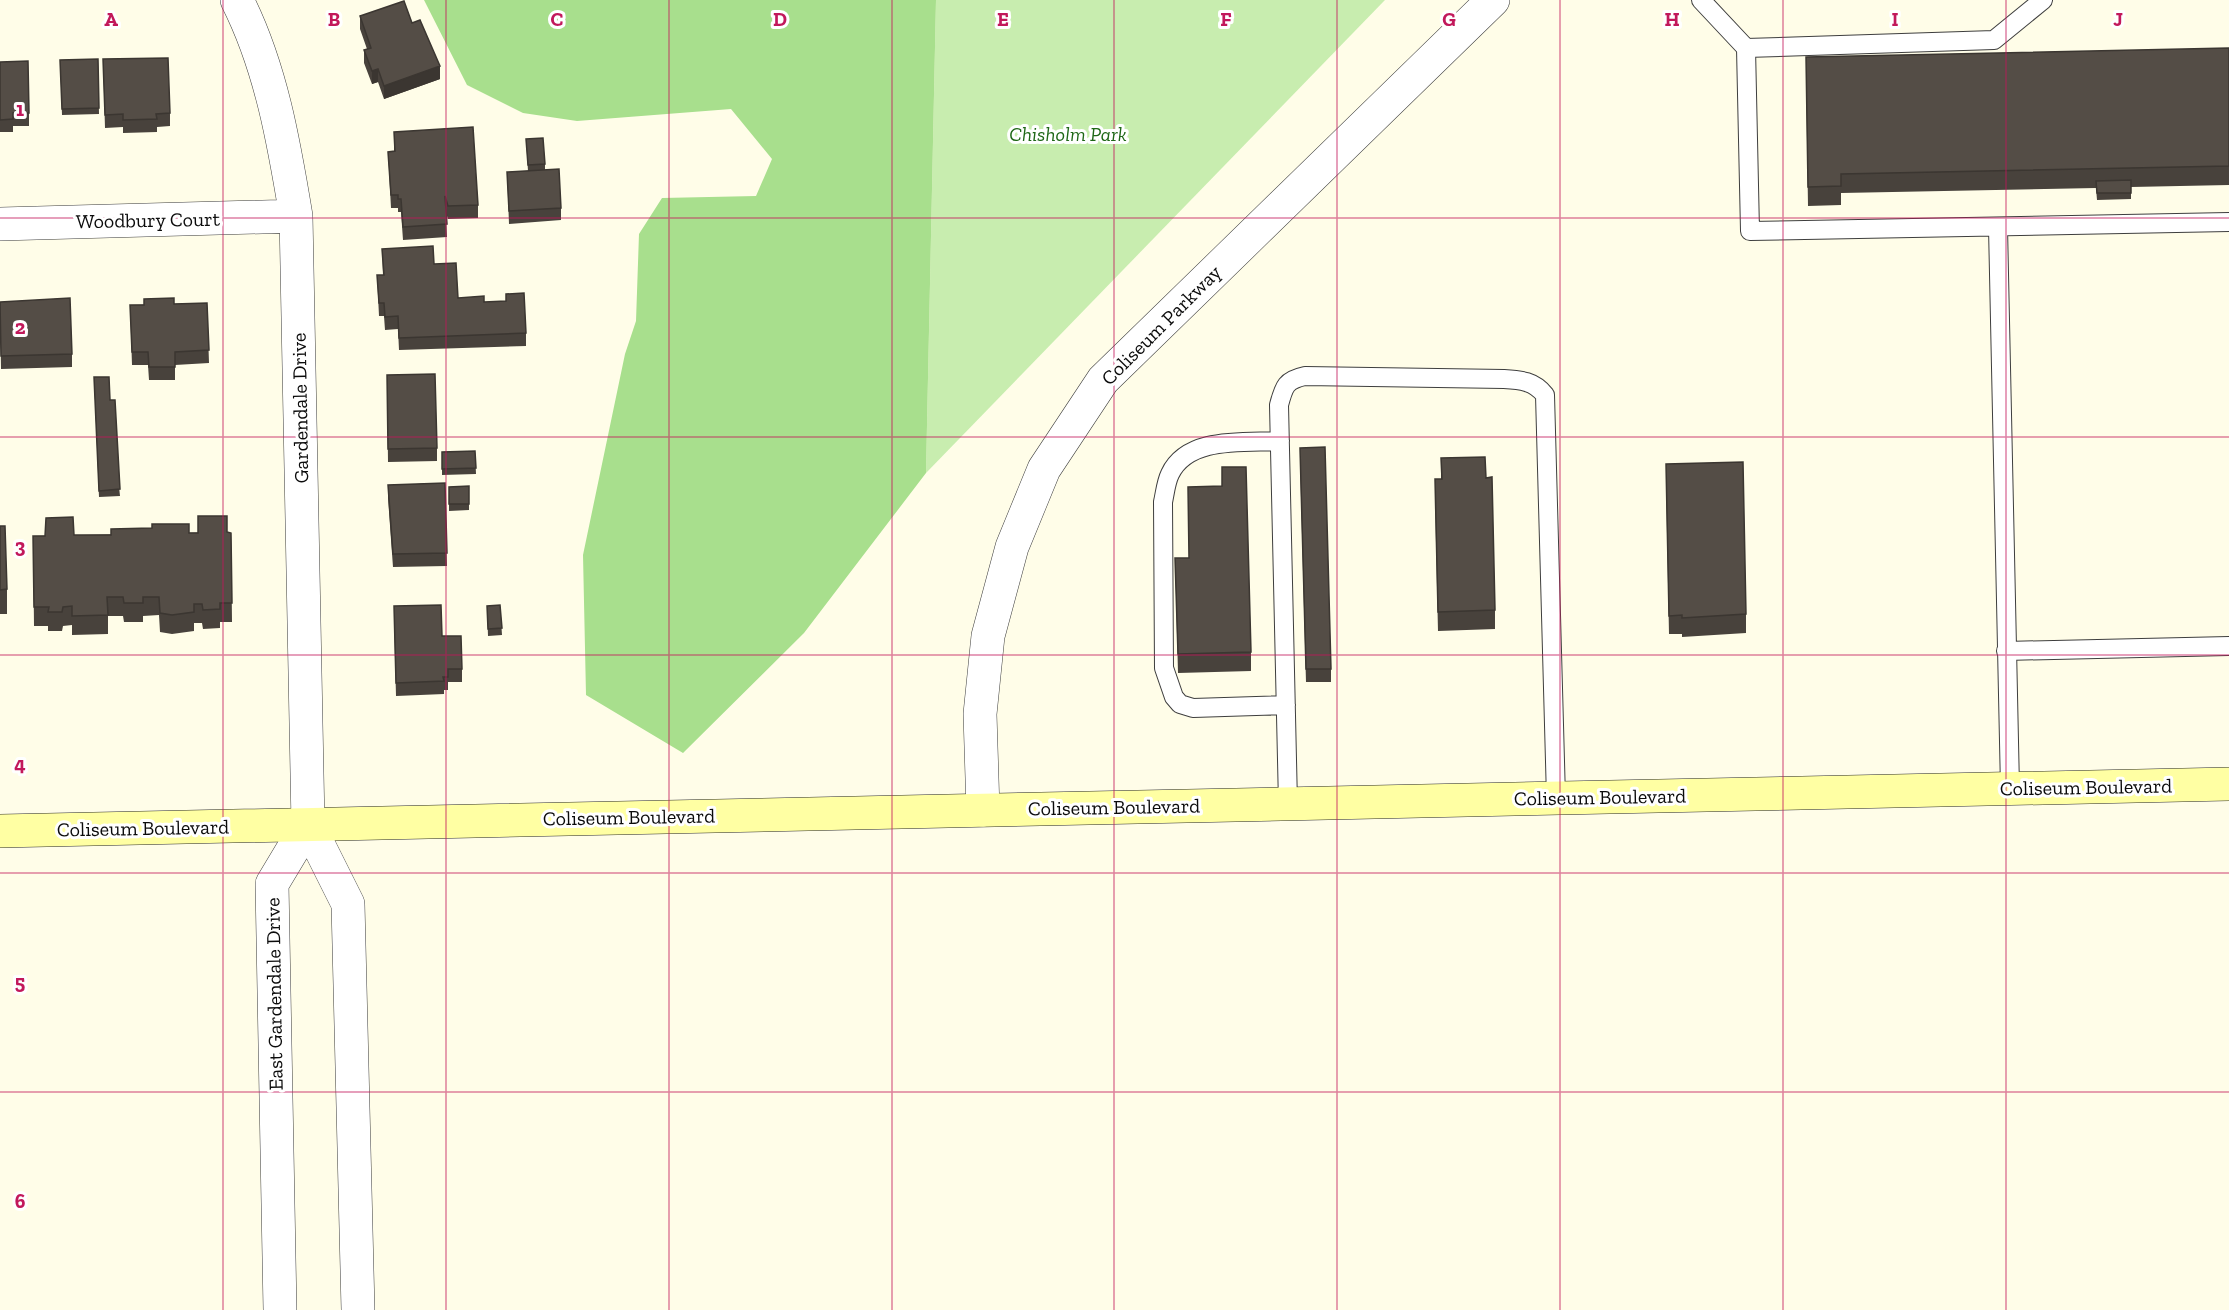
<svg xmlns="http://www.w3.org/2000/svg" width="2229" height="1310" font-family="'Zilla Slab',serif">
	<style>
		.green { fill: #c8edaf }
		.forest { fill: #a8df8d }
		.lines { fill: none; stroke-linecap: round; stroke-linejoin: round }
		.service-casing { stroke: #3e3e3e; stroke-width: 20 }
		.minor-casing { stroke: #3e3e3e; stroke-width: 34 }
		.secondary-casing { stroke: #2d2d2d; stroke-width: 34 }
		.service { stroke: #fff; stroke-width: 18 }
		.minor { stroke: #fff; stroke-width: 33 }
		.secondary { stroke: #ffffa3; stroke-width: 33 }
		.wall { fill: #48423c }
		.shaded-wall { fill: #3b3631 }
		.building { fill: #544d46; stroke: #3b3631; stroke-width: 1.5 }
		.grid { fill: none; stroke: #c2185b; stroke-width: 1.5; stroke-opacity: 0.55 }
		.labels { text-anchor: middle; dominant-baseline: central; stroke-width: 6; stroke-linejoin: round; paint-order: stroke }
		.park-label { font-size: 20px; font-style: italic; fill: #1e6716; stroke: #fff }
		.street-label { font-size: 20px; fill: #0b0b0b; stroke: #fff }
		.grid-label { font-size: 20px; text-anchor: middle; font-weight: bold; fill: #c2185b; stroke: #fff; stroke-width: 6; stroke-linejoin: round; paint-order: stroke }
	</style>
	<rect width="100%" height="100%" fill="#fffde8"/>
	<!-- green -->
	<path class="green" d="M936 0H1385L926 473Z"/>
	<!-- forest -->
	<path class="forest" d="M424 0H936L926 473 804 633 683 753 586 695 583 555 625 354 636 321 639 234 662 198 756 196 772 159 731 109 577 121 523 113 467 85Z"/>
	<g class="lines">
		<!-- service casing -->
		<g class="service-casing">
			<path id="service" d="M1701 0 1746 48 1750 231 2229 222
				M1746 48 1994 40 2043 0
				M1998 227 2010 788
				M1280 441C1244 443 1188 436 1170 474 1166 482 1165 493 1163 502L1164 668 1174 697 1180 704 1193 708 1286 705
				M2006 651 2229 646
				M1288 804 1279 405C1284 386 1286 380 1305 376L1504 379C1521 380 1534 381 1545 395L1556 798"/>
		</g>
		<!-- minor casing -->
		<g class="minor-casing">
			<path id="minor" d="M237 0C271 67 284 143 296 216L308 824 348 904 358 1310
				M0 224 296 216
				M983 810 980 714 988 636 1012 547 1044 469 1103 380 1493 0
				M280 1310 272 884 308 824"/>
		</g>
		<!-- secondary casing -->
		<g class="secondary-casing">
			<path id="secondary" d="M0 831 2229 784"/>
		</g>
		<!-- service -->
		<use href="#service" class="service"/>
		<!-- minor -->
		<use href="#minor" class="minor"/>
		<!-- secondary -->
		<use href="#secondary" class="secondary"/>
	</g>
	<!-- wall -->
	<path class="wall" d="M360 16 412 23 440 79 384 99 378 82 372 84 364 63V50L367 49 360 29Z
		M2229 48V185L2131 187V199L2097 200 2096 188 1841 193V205L1808 206 1806 76Z
		M98 59 99 114 62 115 60 60Z
		M103 59 170 113V126L157 127V132L123 133V127L105 128Z
		M0 62 29 113V126H13V132H0Z
		M394 132 478 205V218L448 219 446 213 447 237 403 240 401 212H398V208H391L388 152 394 151Z
		M526 139 545 164V170L561 208V220L509 224 507 172 528 171Z
		M382 249 434 264 458 298 484 302 526 333V346L399 350 398 329 385 330 384 316H379L377 275H383Z
		M0 302 72 354V367L1 369Z
		M207 303 209 363 175 365V380H149L148 365H132L130 305Z
		M387 375 437 448V461L388 462Z
		M94 377 110 400 120 496 99 497Z
		M475 451 476 474 442 475V452Z
		M1441 458 1486 478 1495 610V629L1438 631 1435 498 1441 479Z
		M1300 461 1331 669V682H1306Z
		M445 483 447 566 393 567 388 498V485Z
		M1666 483 1746 614V633L1682 637V634H1669Z
		M469 486V510L449 511V487Z
		M0 526 7 589V614H0Z
		M227 532 231 533 232 622H220V628L203 629 202 623H194V631L172 634 160 632 159 615 143 616V622H124L123 616H108V634L72 635V625L63 626 62 631H48V626H34L33 536Z
		M1175 558H1189L1251 652V671L1178 673Z
		M500 605 502 635 488 636 487 606Z
		M394 619 442 636 462 669V682H448V690H444V694L396 696Z"/>
	<!-- shaded-wall -->
	<path class="shaded-wall" d="M440 66V79L384 99V86Z
		M378 69V82L372 84V71Z"/>
	<!-- building -->
	<path class="building" d="M404 1 412 23 420 20 440 66 384 86 378 69 372 71 364 50 371 48 360 16Z
		M2229 48V166L1841 174V186L1808 187 1806 57Z
		M168 58 170 113 156 114 157 119 123 120V114L105 115 103 59Z
		M98 59 99 108 62 109 60 60Z
		M28 61 29 113H13V119L0 120V62Z
		M473 127 478 205 448 206 445 196 447 224 403 227 401 199H398V195H391L388 152 395 151 394 132Z
		M543 138 545 164 528 165 526 139Z
		M559 169 561 208 509 211 507 172Z
		M2131 180V193H2097L2096 181Z
		M433 246 434 264 456 263 458 298 484 296V302L506 301V294L524 293 526 333 399 338 398 316 385 317 384 303H379L377 275H384L382 249Z
		M70 298 72 354 1 356 0 302Z
		M174 298V304L207 303 209 350 175 352V367H149L148 352H132L130 305H144V299Z
		M435 374 437 448 388 449 387 375Z
		M94 377H109L110 400H115L120 489 99 491Z
		M1325 447 1331 669H1306L1300 448Z
		M475 451 476 468 442 469V452Z
		M1485 457 1486 478 1492 477 1495 610 1438 612 1435 479H1442L1441 458Z
		M1743 462 1746 614 1682 618V615L1669 616 1666 464Z
		M1222 467H1246L1251 652 1178 654 1175 558H1189L1188 487 1222 486Z
		M445 483 447 553 393 554 388 485Z
		M469 486V504H449V487Z
		M198 516H227V532L231 533 232 603H220V609L203 610 202 604H194V612L172 615 160 613 159 597H143V603H124L123 597H107L108 615 72 616V606L63 607 62 612H48L49 607H34L33 536H45L46 518 73 517 74 535H111V529L152 528V524H189V533H198Z
		M0 526H5L7 589 0 590Z
		M441 605 442 636H461L462 669H448V677H443L444 681 396 683 394 606Z
		M500 605 502 628 488 629 487 606Z"/>
	<!-- grid -->
	<path class="grid" d="M223 0V1310M446 0V1310M669 0V1310M892 0V1310M1114 0V1310M1337 0V1310M1560 0V1310M1783 0V1310M2006 0V1310M0 218H2229M0 437H2229M0 655H2229M0 873H2229M0 1092H2229"/>
	<g class="labels">
		<!-- park labels -->
		<g class="park-label">
			<text x="1068" y="134">Chisholm Park</text>
		</g>
		<!-- street labels -->
		<g class="street-label">
			<text transform="translate(148 220) rotate(-1)">Woodbury Court</text>
			<text transform="translate(1161 325) rotate(-45)">Coliseum Parkway</text>
			<text transform="translate(300 408) rotate(-91)">Gardendale Drive</text>
			<text transform="translate(2086 787) rotate(-1)">Coliseum Boulevard</text>
			<text transform="translate(1600 797) rotate(-1)">Coliseum Boulevard</text>
			<text transform="translate(1114 807) rotate(-1)">Coliseum Boulevard</text>
			<text transform="translate(629 817) rotate(-1)">Coliseum Boulevard</text>
			<text transform="translate(143 828) rotate(-1)">Coliseum Boulevard</text>
			<text transform="translate(274 994) rotate(-91)">East Gardendale Drive</text>
		</g>
	</g>
	<g class="grid-label">
		<text x="111" y="26">A</text>
		<text x="334" y="26">B</text>
		<text x="557" y="26">C</text>
		<text x="780" y="26">D</text>
		<text x="1003" y="26">E</text>
		<text x="1226" y="26">F</text>
		<text x="1449" y="26">G</text>
		<text x="1672" y="26">H</text>
		<text x="1895" y="26">I</text>
		<text x="2118" y="26">J</text>
		<text x="20" y="116">1</text>
		<text x="20" y="334">2</text>
		<text x="20" y="553">3</text>
		<text x="20" y="771">4</text>
		<text x="20" y="989">5</text>
		<text x="20" y="1208">6</text>
	</g>
</svg>
